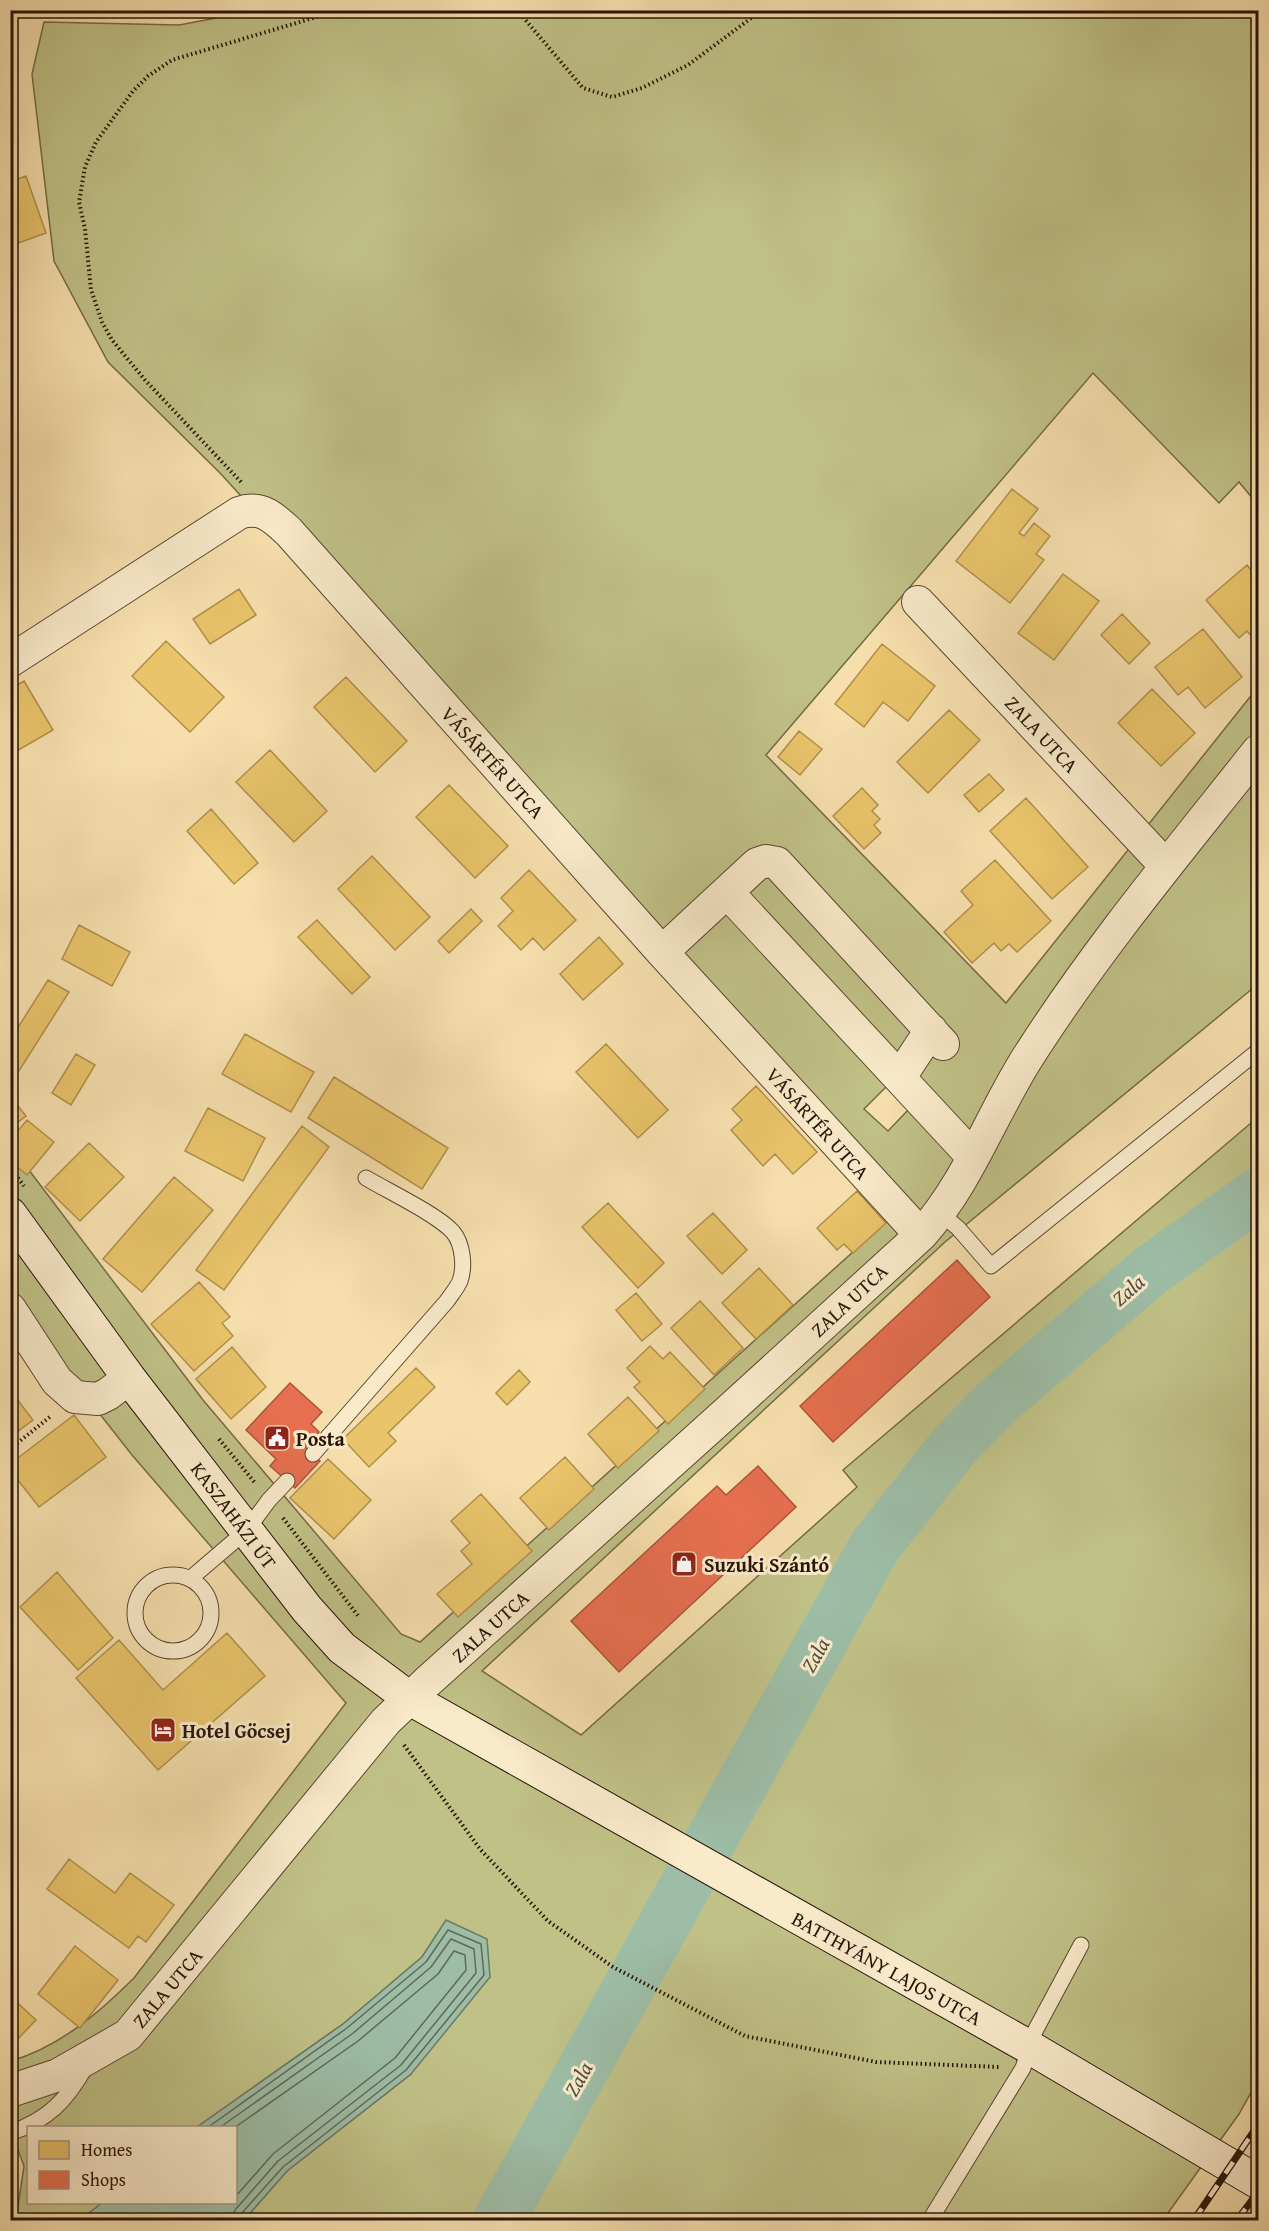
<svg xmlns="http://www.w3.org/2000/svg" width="1269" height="2231" font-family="'Gentium Book Plus',serif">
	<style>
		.green { fill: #c0c187; stroke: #746a47; stroke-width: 1.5; fill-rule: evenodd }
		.water { fill: #9dbda6; stroke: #6e7966; stroke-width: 1.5 }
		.homes { fill: #e9c46a; stroke: #af8f4c; stroke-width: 1.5 }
		.shops { fill: #e76f51; stroke: #ad533b; stroke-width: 1.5 }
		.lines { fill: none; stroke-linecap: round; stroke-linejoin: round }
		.shore { stroke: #626856; stroke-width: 1.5 }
		.river { stroke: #9dbda6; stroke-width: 52 }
		.lane-casing { stroke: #5b4630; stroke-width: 17 }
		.street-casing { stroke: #5b4630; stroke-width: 34 }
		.secondary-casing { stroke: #271307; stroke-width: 35 }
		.path { stroke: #271307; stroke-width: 4; stroke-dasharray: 1.5 3; stroke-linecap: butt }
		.lane { stroke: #f9eaca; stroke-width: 15 }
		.street { stroke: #f9eaca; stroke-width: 32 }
		.secondary { stroke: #f9eaca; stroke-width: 33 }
		.rail-casing { stroke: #271307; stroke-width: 7 }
		.rail { stroke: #f9eaca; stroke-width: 4.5; stroke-dasharray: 14; stroke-linecap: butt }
		.labels { text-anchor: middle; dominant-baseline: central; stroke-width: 6; stroke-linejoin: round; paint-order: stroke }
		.street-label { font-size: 20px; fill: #271307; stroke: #f9eaca }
		.poi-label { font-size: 20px; font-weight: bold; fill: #271307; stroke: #f9eaca; text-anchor: start }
		.water-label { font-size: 21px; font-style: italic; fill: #504e3f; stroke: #f9eaca }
	</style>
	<rect width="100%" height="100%" fill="#f6dfad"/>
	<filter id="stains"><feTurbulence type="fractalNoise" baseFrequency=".00333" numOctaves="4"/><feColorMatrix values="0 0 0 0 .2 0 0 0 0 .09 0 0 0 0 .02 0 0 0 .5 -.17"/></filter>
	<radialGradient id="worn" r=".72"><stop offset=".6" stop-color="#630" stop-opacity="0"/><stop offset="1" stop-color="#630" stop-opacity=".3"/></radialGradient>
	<!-- green -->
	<path class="green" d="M259 10 1258 11V505L1239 482 1219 503 1093 373 766 755 1006 1003 1258 687V984L945 1242 482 1671 581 1735 857 1487 843 1470 1258 1117V2080L1239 2114 1163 2220H244L287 2171 411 2074 446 1921 422 1957 343 2024 197 2127 28 2128V2202L102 2203 80 2220H16L24 2166 11 2131V2061C59 2047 99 2013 134 1978L346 1703 132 1455 11 1301 10 1145 203 1400 401 1634 420 1642 894 1215 221 474 108 362 54 261 32 74 44 22 179 25ZM886 1087 909 1109 888 1131 864 1109Z"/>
	<!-- water -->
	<path class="water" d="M446 1920 487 1939 490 1977 411 2074 287 2171 244 2220H80L102 2203 236 2202V2128L197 2127 343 2024 422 1957Z"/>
	<!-- homes -->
	<path class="homes" d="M26 176 46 233 10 246V182Z
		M1012 489 1038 509 1019 533 1024 536 1034 523 1050 536 1036 554 1044 560 1010 603 956 561Z
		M1247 565 1258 579V644L1247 631 1239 638 1206 600Z
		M1063 574 1099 601 1054 660 1018 633Z
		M239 589 256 615 210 644 193 619Z
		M1122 614 1150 643 1129 664 1101 635Z
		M1203 629 1242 677 1205 708 1188 687 1178 695 1155 667Z
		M166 641 224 697 190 732 132 676Z
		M882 644 935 686 908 721 883 702 864 727 835 704Z
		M346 677 407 741 375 772 314 707Z
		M24 681 53 730 10 755V689Z
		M1152 689 1195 733 1161 766 1118 723Z
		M949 710 980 740 928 793 897 762Z
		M799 731 822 749 800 775 778 757Z
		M270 750 327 811 294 842 236 782Z
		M989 774 1004 790 979 812 964 795Z
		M449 785 508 846 475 878 416 817Z
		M862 788 878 805 872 811 880 819 874 825 881 833 864 849 833 816Z
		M1026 798 1088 867 1052 899 990 831Z
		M211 809 258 863 234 884 187 831Z
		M372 856 430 917 395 950 338 889Z
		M995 860 1051 921 1017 952 1009 944 1001 951 994 943 972 963 944 932 973 905 961 891Z
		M529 870 576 920 544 950 533 938 521 950 498 926 513 911 501 898Z
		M471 909 482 921 449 953 438 941Z
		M317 920 370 977 352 994 298 937Z
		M79 925 130 952 112 986 62 959Z
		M599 937 623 964 583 1000 560 974Z
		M48 980 69 992 10 1085V1040Z
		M245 1034 314 1072 291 1112 222 1074Z
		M606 1044 668 1110 638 1138 576 1072Z
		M76 1054 95 1065 71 1105 52 1093Z
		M334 1077 448 1148 422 1189 308 1118Z
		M756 1086 817 1152 793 1174 775 1154 763 1166 731 1130 742 1120 732 1109Z
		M10 1096 26 1116 10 1128Z
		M208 1108 265 1138 243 1181 185 1151Z
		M27 1120 54 1142 27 1175 10 1161V1140Z
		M302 1126 329 1147 224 1290 196 1270Z
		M89 1143 124 1177 80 1221 45 1187Z
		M174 1177 213 1210 142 1292 103 1259Z
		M857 1191 886 1223 853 1253 844 1244 837 1250 817 1228Z
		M608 1203 664 1263 638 1288 582 1227Z
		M713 1213 747 1250 722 1274 687 1236Z
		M759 1268 793 1305 756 1339 722 1303Z
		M199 1282 230 1317 222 1323 233 1336 194 1371 151 1324Z
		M636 1293 662 1324 642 1341 616 1310Z
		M700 1301 743 1348 714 1375 671 1328Z
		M650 1346 663 1359 670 1352 705 1389 668 1424 634 1387 640 1382 627 1368Z
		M232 1347 266 1387 231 1419 196 1379Z
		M416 1368 435 1387 388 1433 396 1441 369 1467 343 1439Z
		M519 1370 530 1382 507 1405 496 1393Z
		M10 1390 33 1420 10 1437Z
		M628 1397 659 1431 618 1468 588 1434Z
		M74 1415 106 1457 39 1507 10 1470V1464Z
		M565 1457 594 1489 549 1530 520 1498Z
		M328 1459 371 1500 334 1539 290 1498Z
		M481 1494 532 1551 458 1617 437 1594 472 1564 461 1551 470 1543 451 1521Z
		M57 1572 113 1638 78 1670 20 1607Z
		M227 1633 265 1676 158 1770 76 1678 119 1640 163 1690Z
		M69 1859 115 1893 130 1873 174 1905 146 1942 138 1936 129 1948 47 1889Z
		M75 1946 118 1980 80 2028 38 1994Z
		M10 1996 36 2020 10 2047Z"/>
	<!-- shops -->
	<path class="shops" d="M957 1260 990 1297 833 1442 800 1406Z
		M290 1383 322 1412 311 1424 319 1432 305 1447 320 1461 295 1488 270 1466 276 1459 246 1430Z
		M758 1466 796 1507 619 1672 571 1621 717 1486 726 1495Z"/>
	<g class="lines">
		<!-- shore -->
		<path class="shore" d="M207 2128 347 2028 426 1962 448 1930 481 1944 484 1975 406 2070 283 2167 241 2214 240 2220
			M219 2128 352 2034 431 1967 451 1939 474 1949 476 1973 401 2065 278 2161 235 2210 232 2220
			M234 2128 358 2041 438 1974 454 1951 465 1955 466 1970 395 2058 273 2154 236 2196"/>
		<!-- river -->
		<path class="river" d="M499 2220 875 1546 955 1445 996 1403 1151 1270 1258 1194"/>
		<!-- lane casing -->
		<g class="lane-casing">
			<path id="lane" d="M940 1213 958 1228 991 1266 1258 1051
				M313 1454 447 1301C451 1295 457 1288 460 1281 465 1267 463 1244 453 1232 438 1215 388 1191 366 1178
				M135 1613a38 38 0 1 1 76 0a38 38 0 1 1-76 0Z
				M191 1578 246 1531 269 1500 287 1481
				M10 2133C48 2120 67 2100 86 2066
				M930 2220 1023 2068 1035 2031 1081 1945"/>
		</g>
		<!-- street casing -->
		<g class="street-casing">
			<path id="street" d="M918 602 1166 866
				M10 661 239 513C261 505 274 518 289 532L662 952 921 1235
				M727 892 972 1156
				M662 952 757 864 766 861 777 863 943 1044
				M900 1077 931 1030
				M10 1309 57 1381 75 1397 98 1399 108 1394 129 1378
				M10 2091 58 2075 128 2035 386 1721 426 1683 725 1414 921 1235C967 1184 990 1118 1026 1060 1095 951 1178 852 1258 751"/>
		</g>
		<!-- secondary casing -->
		<g class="secondary-casing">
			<path id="secondary" d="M10 1214 129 1378 307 1609 342 1648 409 1698 1029 2047 1258 2182"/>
		</g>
		<!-- path -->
		<path class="path" d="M517 10 583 88 612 97 642 88 688 65 762 10
			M241 482 145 380 112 340 102 322 91 290 85 229 79 202 85 167 96 142 133 91 148 76 172 60 340 10
			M10 1167 24 1186
			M219 1439 256 1484
			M10 1449 51 1416
			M283 1518 359 1617
			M404 1745 480 1849 548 1921 613 1967 745 2036 876 2062 999 2067"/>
		<!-- lane -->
		<use href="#lane" class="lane"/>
		<!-- street -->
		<use href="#street" class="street"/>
		<!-- secondary -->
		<use href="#secondary" class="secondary"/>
		<!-- rail casing -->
		<g class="rail-casing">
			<path id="rail" d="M1194 2220 1258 2125
				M1237 2220 1258 2192"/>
		</g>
		<!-- rail -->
		<use href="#rail" class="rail"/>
	</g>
	<!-- icons -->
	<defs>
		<g id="civic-square" transform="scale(1.35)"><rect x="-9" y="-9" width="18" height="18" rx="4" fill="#8f2418" stroke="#f9eaca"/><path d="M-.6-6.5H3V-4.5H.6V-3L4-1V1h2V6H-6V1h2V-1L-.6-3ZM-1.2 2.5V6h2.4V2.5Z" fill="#fff"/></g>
		<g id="shop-square" transform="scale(1.35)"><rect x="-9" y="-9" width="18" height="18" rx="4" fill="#8f2418" stroke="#f9eaca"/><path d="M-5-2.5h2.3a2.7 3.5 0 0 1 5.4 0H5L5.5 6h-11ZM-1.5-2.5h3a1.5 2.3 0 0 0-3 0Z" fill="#fff"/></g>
		<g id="hotel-square" transform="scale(1.35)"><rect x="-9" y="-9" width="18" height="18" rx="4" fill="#8f2418" stroke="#f9eaca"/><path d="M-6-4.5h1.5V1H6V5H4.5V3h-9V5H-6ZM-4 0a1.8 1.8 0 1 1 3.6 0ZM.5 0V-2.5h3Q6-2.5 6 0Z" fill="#fff"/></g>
	</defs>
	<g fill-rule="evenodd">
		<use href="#civic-square" x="277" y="1438"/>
		<use href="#shop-square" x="684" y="1564"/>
		<use href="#hotel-square" x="163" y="1730"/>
	</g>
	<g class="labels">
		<!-- street labels -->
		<g class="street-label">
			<text transform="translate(1042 734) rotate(47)">ZALA UTCA</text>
			<text transform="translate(493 762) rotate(48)">VÁSÁRTÉR UTCA</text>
			<text transform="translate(818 1123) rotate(48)">VÁSÁRTÉR UTCA</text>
			<text transform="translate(849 1300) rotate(-43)">ZALA UTCA</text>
			<text transform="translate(234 1515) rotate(53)">KASZAHÁZI ÚT</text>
			<text transform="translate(490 1626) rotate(-42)">ZALA UTCA</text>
			<text transform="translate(887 1968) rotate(29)">BATTHYÁNY LAJOS UTCA</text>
			<text transform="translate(167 1988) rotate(-50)">ZALA UTCA</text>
		</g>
		<!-- poi labels -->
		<g class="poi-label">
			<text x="296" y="1438">Posta</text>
			<text x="704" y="1564">Suzuki Szántó</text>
			<text x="182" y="1730">Hotel Göcsej</text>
		</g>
		<!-- water labels -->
		<g class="water-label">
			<text transform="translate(1128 1290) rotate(-41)">Zala</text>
			<text transform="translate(815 1655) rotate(-61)">Zala</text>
			<text transform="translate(578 2079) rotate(-61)">Zala</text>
		</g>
	</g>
	<!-- margin -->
	<rect width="1269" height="2231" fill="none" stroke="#f6dfad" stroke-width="36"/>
	<rect x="12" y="12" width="1245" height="2207" fill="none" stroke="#271307" stroke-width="3"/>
	<rect x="18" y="18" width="1233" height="2195" fill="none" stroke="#271307" stroke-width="1.5"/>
	<!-- legend -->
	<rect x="27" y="2126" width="210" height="78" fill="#f9eaca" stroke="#a5947c" stroke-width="1.5"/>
	<rect x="39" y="2141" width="30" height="18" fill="#e9c46a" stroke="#a5947c" stroke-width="1.5"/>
	<text x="81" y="2156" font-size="18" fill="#271307">Homes</text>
	<rect x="39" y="2171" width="30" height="18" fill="#e76f51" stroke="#a5947c" stroke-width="1.5"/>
	<text x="81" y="2186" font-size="18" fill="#271307">Shops</text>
	<rect width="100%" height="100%" filter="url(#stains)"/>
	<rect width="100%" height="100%" fill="url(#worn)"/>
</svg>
